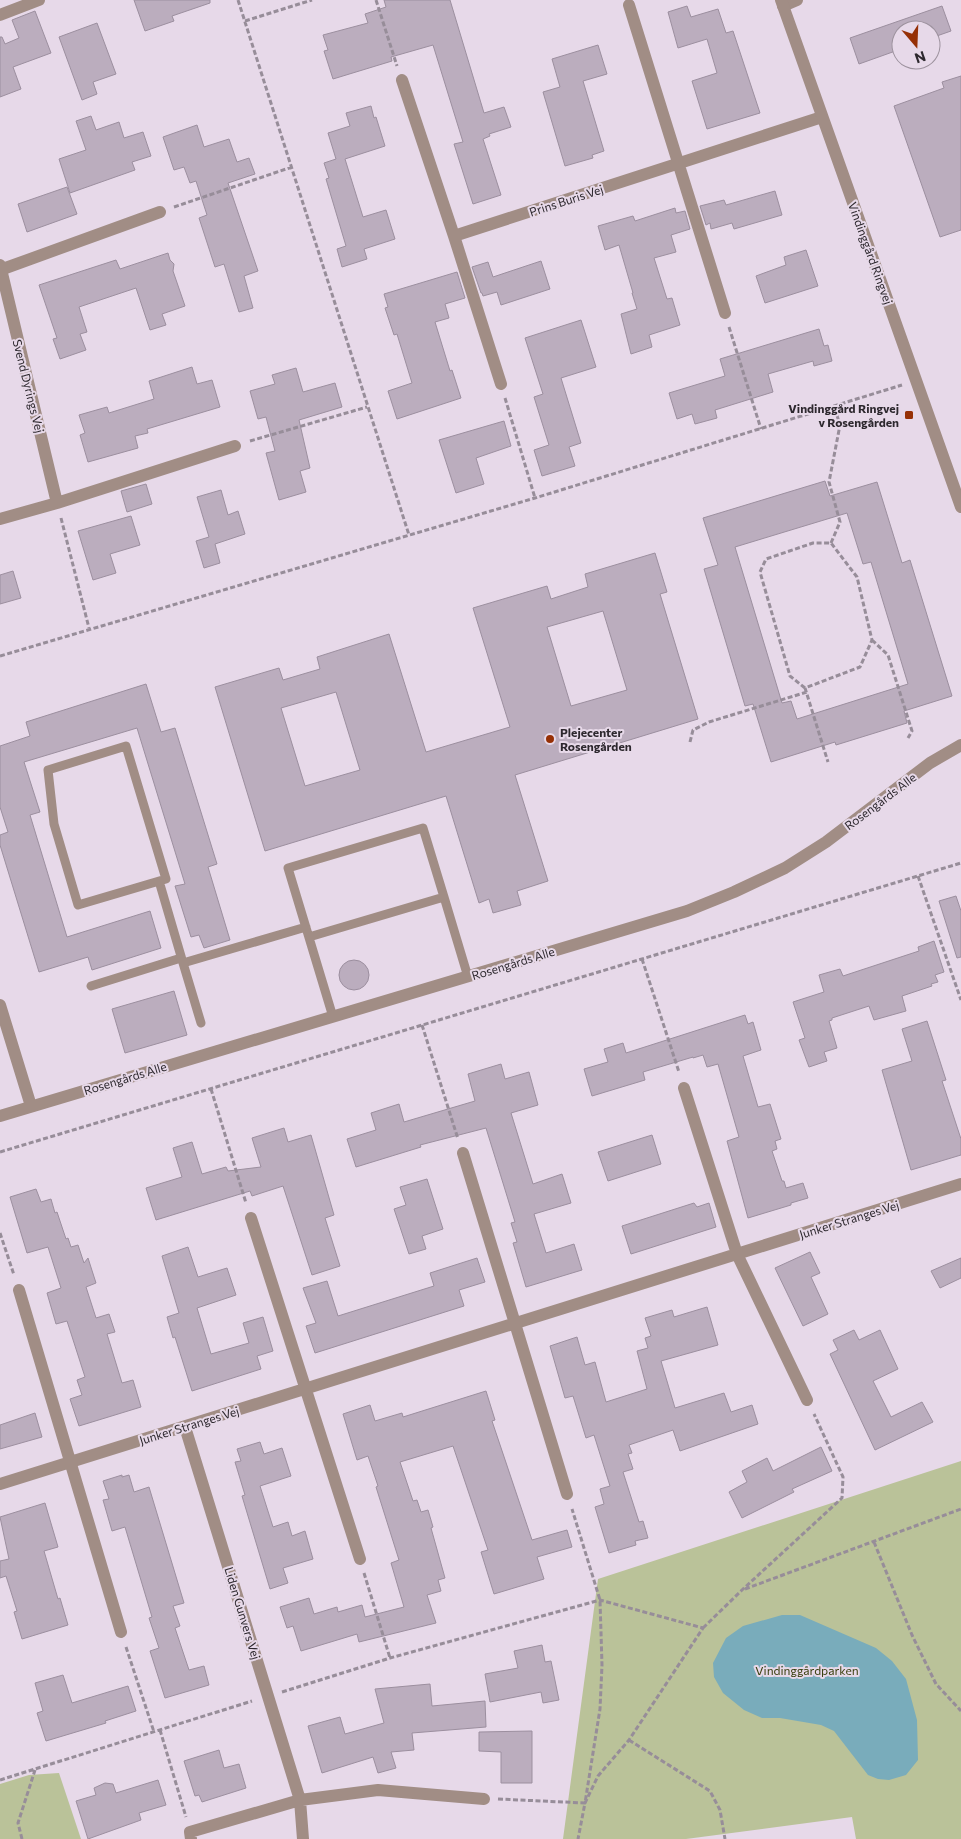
<svg xmlns="http://www.w3.org/2000/svg" width="961" height="1839" font-family="Commissioner,sans-serif">
	<style>
		.green { fill: #bac299 }
		.water { fill: #79acbb }
		.building { fill: #bbadbe; stroke: #9c8f9f; fill-rule: evenodd }
		.lines { fill: none; stroke-linecap: round; stroke-linejoin: round }
		.path { stroke: #978d99; stroke-width: 3; stroke-dasharray: 5 2.5; stroke-linecap: butt }
		.service { stroke: #a18d85; stroke-width: 9 }
		.minor { stroke: #a18d85; stroke-width: 12 }
		.tertiary { stroke: #a18d85; stroke-width: 12 }
		.poi-dot { fill: #963006; stroke: #e7d9e9; stroke-width: 2 }
		.labels { text-anchor: middle; dominant-baseline: central; stroke-width: 4; stroke-linejoin: round; paint-order: stroke }
		.street-label { font-size: 12px; fill: #2d282e; stroke: #e7d9e9 }
		.poi-label { font-size: 12px; font-weight: bold; fill: #2d282e; stroke: #e7d9e9; text-anchor: end }
		.park-label { font-size: 12px; fill: #373d0a; stroke: #e7d9e9 }
	</style>
	<rect width="100%" height="100%" fill="#e7d9e9"/>
	<!-- green -->
	<path class="green" d="M961 1461V1839H856L852 1817 686 1839H563L598 1579Z
		M59 1773 81 1839H0V1784L29 1775Z"/>
	<!-- water -->
	<path class="water" d="M782 1615H800L876 1648 892 1661 906 1679 917 1720 918 1760 906 1775 889 1780 878 1779 868 1775 834 1731 821 1725 780 1718H762L744 1710 723 1693 714 1677 713 1663 726 1638 743 1626Z"/>
	<!-- building -->
	<path class="building" d="M134 0H210V3L172 16 174 21 145 31Z
		M384 0H450L484 113 504 107 511 127 489 134 490 136 483 139 501 195 473 204 454 144 463 142 433 45 391 57 392 61 333 79 324 51 328 50 323 35 368 23 365 14 386 7Z
		M687 6 691 17 718 9 726 33 733 31 760 113 707 129 692 81 717 73 707 39 678 48 668 12Z
		M942 6 951 31 931 38V30H901V49L859 64 850 38Z
		M35 11 51 53 13 67 21 89 0 97V37H2L5 44 19 38 12 20Z
		M97 23 116 74 93 82 97 94 82 100 59 37Z
		M598 45 607 74 583 81 604 151 592 155 593 158 565 166 543 92 560 87 552 59Z
		M961 76V230L940 237 894 106 944 88 942 82Z
		M371 106 374 118 376 117 385 146 345 159 363 217 386 210 395 239 364 249 367 259 342 267 337 249 346 246 326 179 329 178 324 163 336 159 328 133 350 126 346 113Z
		M91 116 96 130 119 122 124 138 143 132 151 156 132 162 135 170 70 193 59 159 86 150 76 121Z
		M197 125 204 147 229 139 237 162 249 158 255 174 228 183 258 271 244 276 253 308 239 312 224 264 215 267 199 218 207 215 196 181 190 183 184 167 174 170 163 137Z
		M67 187 77 214 27 232 18 204Z
		M775 191 782 215 734 229 732 223 711 229 710 223 706 225 700 206 724 200 726 205Z
		M675 208 676 213 685 211 690 229 671 235 676 252 654 258 667 299 672 298 680 325 649 335 652 347 631 354 621 314 637 309 632 293H633L619 245 605 250 598 226 633 216 635 221Z
		M806 250 818 286 765 303 756 276 786 265 784 257Z
		M168 253 170 260 174 264 173 271 185 306 162 314 166 325 150 330 136 288 79 307 87 332 80 334 86 350 60 359 53 339 57 338 39 285 116 260 120 269Z
		M541 261 550 289 501 305 497 292 483 296 482 293H481L472 267 488 262 493 277Z
		M457 272 465 298 445 304 449 318 435 322 450 371 452 370 461 398 397 419 388 391 412 383 397 334 394 335 385 308 388 307 384 294Z
		M581 320 596 367 561 378 581 443 569 447 575 466 542 476 534 450 549 445 534 397 543 394 525 338Z
		M819 329 824 346 828 345 832 361 814 366 813 361 768 374 773 392 715 410 717 418 695 424 692 414 677 419 669 393 725 376 720 359Z
		M192 367 197 384 212 380 220 407 147 429 148 433 135 436 138 448 88 462 80 435 85 433 79 415 107 407 109 413 154 399 149 381Z
		M296 368 303 392 335 383 342 407 299 420 310 468 300 471 306 492 279 500 266 453 275 451 266 417 258 419 250 391 275 384 272 375Z
		M504 421 511 446 476 458 484 484 456 493 439 440Z
		M825 481 830 496 877 482 902 563 910 560 952 696 904 711 907 723 836 745 835 742 771 762 753 704 745 706 704 569 718 565 703 518ZM847 513 863 564 871 562 908 684 797 719 791 701 782 703 735 547Z
		M146 484 152 504 127 512 121 491Z
		M221 490 228 515 238 511 245 534 215 544 220 563 204 568 196 541 209 537 197 497Z
		M131 516 140 545 110 554 116 573 93 580 78 531Z
		M655 553 667 592 660 594 698 719 515 775 548 881 517 891 521 905 493 913 489 899 479 903 446 796 265 851 215 687 279 668 283 680 320 669 317 657 389 634 426 752 510 727 473 608 547 586 551 599 588 587 585 574ZM603 611 627 690 571 706 547 627ZM336 692 360 770 305 786 281 708Z
		M13 571 21 598 0 604V575Z
		M146 684 161 732 175 728 217 864 208 867 230 940 204 948 199 935 191 937 175 886 185 884 137 728 24 762 40 812 30 815 67 937 150 911 161 948 92 970 88 957 39 972 0 845V835L8 832 0 807V746L30 736 26 722Z
		M956 896 961 911V957L957 958 939 901Z
		M934 941 944 972 935 975 938 982 931 984 932 986 902 996 906 1011 874 1020 869 1006 832 1018V1020L829 1021 837 1048 824 1052 827 1061 809 1067 799 1040 805 1038 793 1002 824 992 819 975 840 969 843 976 919 951 918 947Z
		M339 975a15 15 0 1 1 30 0a15 15 0 1 1-30 0Z
		M174 991 187 1035 125 1053 112 1009Z
		M745 1015 748 1024 753 1022 761 1050 743 1056 758 1107 770 1104 781 1139 775 1141 777 1149 772 1151 782 1181H784L786 1188 803 1183 808 1198 791 1203V1205L748 1218 727 1141 739 1137 718 1064 707 1067 703 1055 693 1058V1057L643 1072 645 1080 592 1096 584 1069 608 1062 604 1049 623 1043 626 1053Z
		M927 1021 946 1080 942 1081 961 1139V1155L911 1170 882 1070 912 1061 902 1029Z
		M501 1064 505 1079 529 1072 538 1105 511 1113 533 1184 562 1174 571 1203 534 1214 546 1253 574 1244 582 1270 526 1287 513 1243 517 1242 511 1223 515 1222 486 1128 420 1145 421 1147 356 1167 347 1139 376 1130 371 1113 399 1104 404 1122 475 1101 468 1074Z
		M284 1128 288 1142 311 1135 334 1215 325 1218 340 1266 312 1275 283 1186 252 1196 250 1191 156 1220 146 1188 182 1177 173 1148 192 1142 202 1174 226 1167 228 1171 261 1167 252 1138Z
		M652 1135 661 1164 608 1181 598 1152Z
		M427 1179 443 1229 422 1236 426 1249 409 1254 394 1209 406 1205 400 1187Z
		M36 1189 41 1202 51 1199 55 1213 57 1212 66 1239 68 1238 71 1247 78 1245 84 1263 88 1258 96 1283 86 1287 96 1318 109 1314 115 1332 107 1334 122 1383 133 1380 141 1407 79 1426 70 1399 82 1395 77 1380 85 1377 67 1321 56 1324 47 1293 61 1288 48 1247 27 1253 10 1197Z
		M694 1203 697 1207 709 1203 716 1227 631 1254 622 1226Z
		M188 1247 198 1277 227 1268 236 1295 197 1308 211 1354 249 1343 243 1323 263 1317 273 1351 257 1356 261 1369 192 1391 175 1337 173 1338 167 1317 179 1313 162 1256Z
		M810 1252 820 1273 811 1277 828 1314 803 1326 775 1268Z
		M477 1258 485 1282 459 1290 464 1306 315 1353 306 1326 316 1323 303 1288 327 1281 338 1316 434 1286 430 1273Z
		M961 1258V1278L940 1288 931 1271Z
		M707 1307 718 1345 661 1361 675 1408 724 1393 731 1412 752 1405 758 1424 680 1451 673 1430 629 1445 632 1453 628 1454 633 1469 623 1472 639 1522 643 1521 648 1538 635 1541 636 1545 609 1553 595 1507 604 1504 600 1489 610 1486 594 1435 586 1438 573 1396 565 1398 550 1346 577 1337 585 1365 595 1362 606 1402 647 1389 637 1351 648 1348 645 1338 651 1336 645 1318 672 1310 674 1317Z
		M854 1330 859 1340 880 1330 898 1369 873 1381 891 1417 922 1402 933 1422 875 1450 830 1354 838 1350 833 1340Z
		M486 1391 495 1420 492 1421 532 1540 567 1530 572 1547 537 1557 544 1579 494 1594 481 1552 488 1550 453 1446 400 1462 413 1501 417 1500 421 1512 428 1510 433 1527 431 1528 445 1578 438 1580 441 1591 427 1595 436 1623 359 1642 357 1634 301 1651 293 1626 287 1628 280 1607 309 1598 314 1614 337 1607 338 1612 362 1605 365 1617 404 1607 391 1563 399 1560 376 1487 378 1486 368 1456 357 1460 343 1414 370 1405 375 1421 402 1413 403 1417Z
		M35 1413 42 1437 0 1449V1425Z
		M260 1442 264 1454 282 1448 291 1476 260 1486 273 1527 288 1522 292 1536 305 1531 313 1559 283 1568 288 1583 270 1589 242 1496 245 1495 235 1462 241 1461 237 1449Z
		M821 1447 832 1471 792 1489 794 1492 742 1518 729 1492 747 1482 742 1471 767 1458 773 1471Z
		M122 1475V1477L129 1475 134 1492 149 1487 184 1603 173 1606 180 1626 175 1628 189 1670 204 1666 209 1685 165 1698 150 1651 159 1648 149 1618 152 1617 125 1527 112 1531 103 1500 109 1499 103 1481Z
		M45 1503 58 1547 44 1551 58 1599 60 1598 68 1625 22 1639 14 1612 17 1611 6 1576 0 1578V1561L9 1559 0 1517Z
		M542 1645 545 1662 551 1661 559 1700 543 1703 541 1692 490 1702 485 1674 518 1668 514 1651Z
		M63 1675 72 1703 128 1686 136 1711 105 1721 106 1723 46 1741 37 1713 43 1711 35 1683Z
		M430 1684 432 1706 485 1701 486 1727 412 1733 414 1750 391 1752 396 1768 378 1773 373 1757 322 1773 308 1726 340 1717 345 1734 384 1723 375 1689Z
		M532 1731V1783H501V1752L479 1751V1732Z
		M219 1750 224 1768 239 1764 246 1788 202 1802 199 1795 195 1796 184 1761Z
		M158 1780 166 1805 139 1813 141 1820 88 1839 76 1801 96 1795 94 1788 105 1783 113 1784 116 1793Z"/>
	<g class="lines">
		<!-- path -->
		<path class="path" d="M238 0 409 535
			M376 0 397 66
			M245 21 312 0
			M174 207 292 167
			M729 327 761 429
			M505 398 535 498
			M250 441 367 407
			M61 518 89 628
			M831 543 840 522 829 482 840 425 834 406
			M872 640 888 655 912 731 908 738
			M0 656 535 498 902 385
			M805 688 790 676 760 572 766 559 813 543H831L857 577 872 640 860 667 805 688 828 762
			M690 742 693 730 709 722 807 692
			M918 876 961 1000
			M642 959 679 1072
			M422 1025 458 1139
			M211 1089 246 1203
			M0 1152 961 863
			M0 1233 14 1275
			M874 1542 912 1635 936 1684 961 1711
			M364 1573 390 1658
			M745 1589 961 1509
			M703 1628 742 1590 842 1498 843 1477 814 1414
			M126 1647 154 1732
			M282 1692 390 1658 600 1600 703 1628 629 1740 598 1776 585 1803 578 1839
			M160 1730 186 1817
			M629 1740 710 1791 720 1810 725 1839
			M0 1780 252 1701
			M498 1799 585 1803 600 1709 602 1665 600 1600 572 1509
			M22 1839 18 1823 35 1770"/>
		<!-- service -->
		<path class="service" d="M126 746 166 879 78 905 54 824 48 770Z
			M159 881 183 963
			M444 897 468 977
			M309 937 444 897 423 828 288 868 333 1017
			M91 986 181 958
			M201 1023 183 963 306 927"/>
		<!-- minor -->
		<path class="minor" d="M629 5 725 313
			M783 6 797 0
			M0 15 39 0
			M402 80 454 236 501 384
			M454 236 822 117
			M0 265 57 503
			M0 270 160 212
			M0 519 57 503 235 446
			M0 1005 31 1106
			M684 1088 737 1254 807 1400
			M0 1116 687 911 734 892 785 868 826 842 930 763 961 745
			M463 1153 567 1494
			M251 1218 360 1559
			M19 1290 121 1632
			M185 1427 300 1800 303 1839
			M0 1484 961 1184
			M191 1839 190 1832 300 1800 378 1790 484 1799"/>
		<!-- tertiary -->
		<path class="tertiary" d="M781 0 961 507"/>
	</g>
	<!-- markers -->
	<g class="poi-dot">
		<rect x="904" y="410" width="10" height="10" rx="2.5"/>
		<circle cx="550" cy="739" r="5"/>
	</g>
	<g class="labels">
		<!-- street labels -->
		<g class="street-label">
			<text transform="translate(566 200) rotate(-18)">Prins Buris Vej</text>
			<text transform="translate(871 253) rotate(70)">Vindinggård Ringvej</text>
			<text transform="translate(29 386) rotate(76)">Svend Dyrings Vej</text>
			<text transform="translate(880 801) rotate(-37)">Rosengårds Alle</text>
			<text transform="translate(513 963) rotate(-17)">Rosengårds Alle</text>
			<text transform="translate(125 1078) rotate(-17)">Rosengårds Alle</text>
			<text transform="translate(849 1219) rotate(-17)">Junker Stranges Vej</text>
			<text transform="translate(189 1425) rotate(-17)">Junker Stranges Vej</text>
			<text transform="translate(243 1613) rotate(73)">Liden Gunvers Vej</text>
		</g>
		<!-- poi labels -->
		<g class="poi-label">
			<text x="899" y="408">Vindinggård Ringvej<tspan x="899" dy="14">v Rosengården</tspan></text>
			<text x="560" y="732" text-anchor="start">Plejecenter<tspan x="560" dy="14">Rosengården</tspan></text>
		</g>
		<!-- park labels -->
		<g class="park-label">
			<text x="807" y="1670">Vindinggårdparken</text>
		</g>
	</g>
	<!-- north arrow -->
	<g transform="translate(916 45) rotate(161)"><circle r="24" fill="#e7d9e9" stroke="#9d929e"/>
	<path d="M0-4L9 19L0 12L-9 19Z" fill="#963006"/>
	<text y="-8" font-size="14" font-weight="bold" text-anchor="middle" fill="#2d282e">N</text>
	</g>
</svg>
